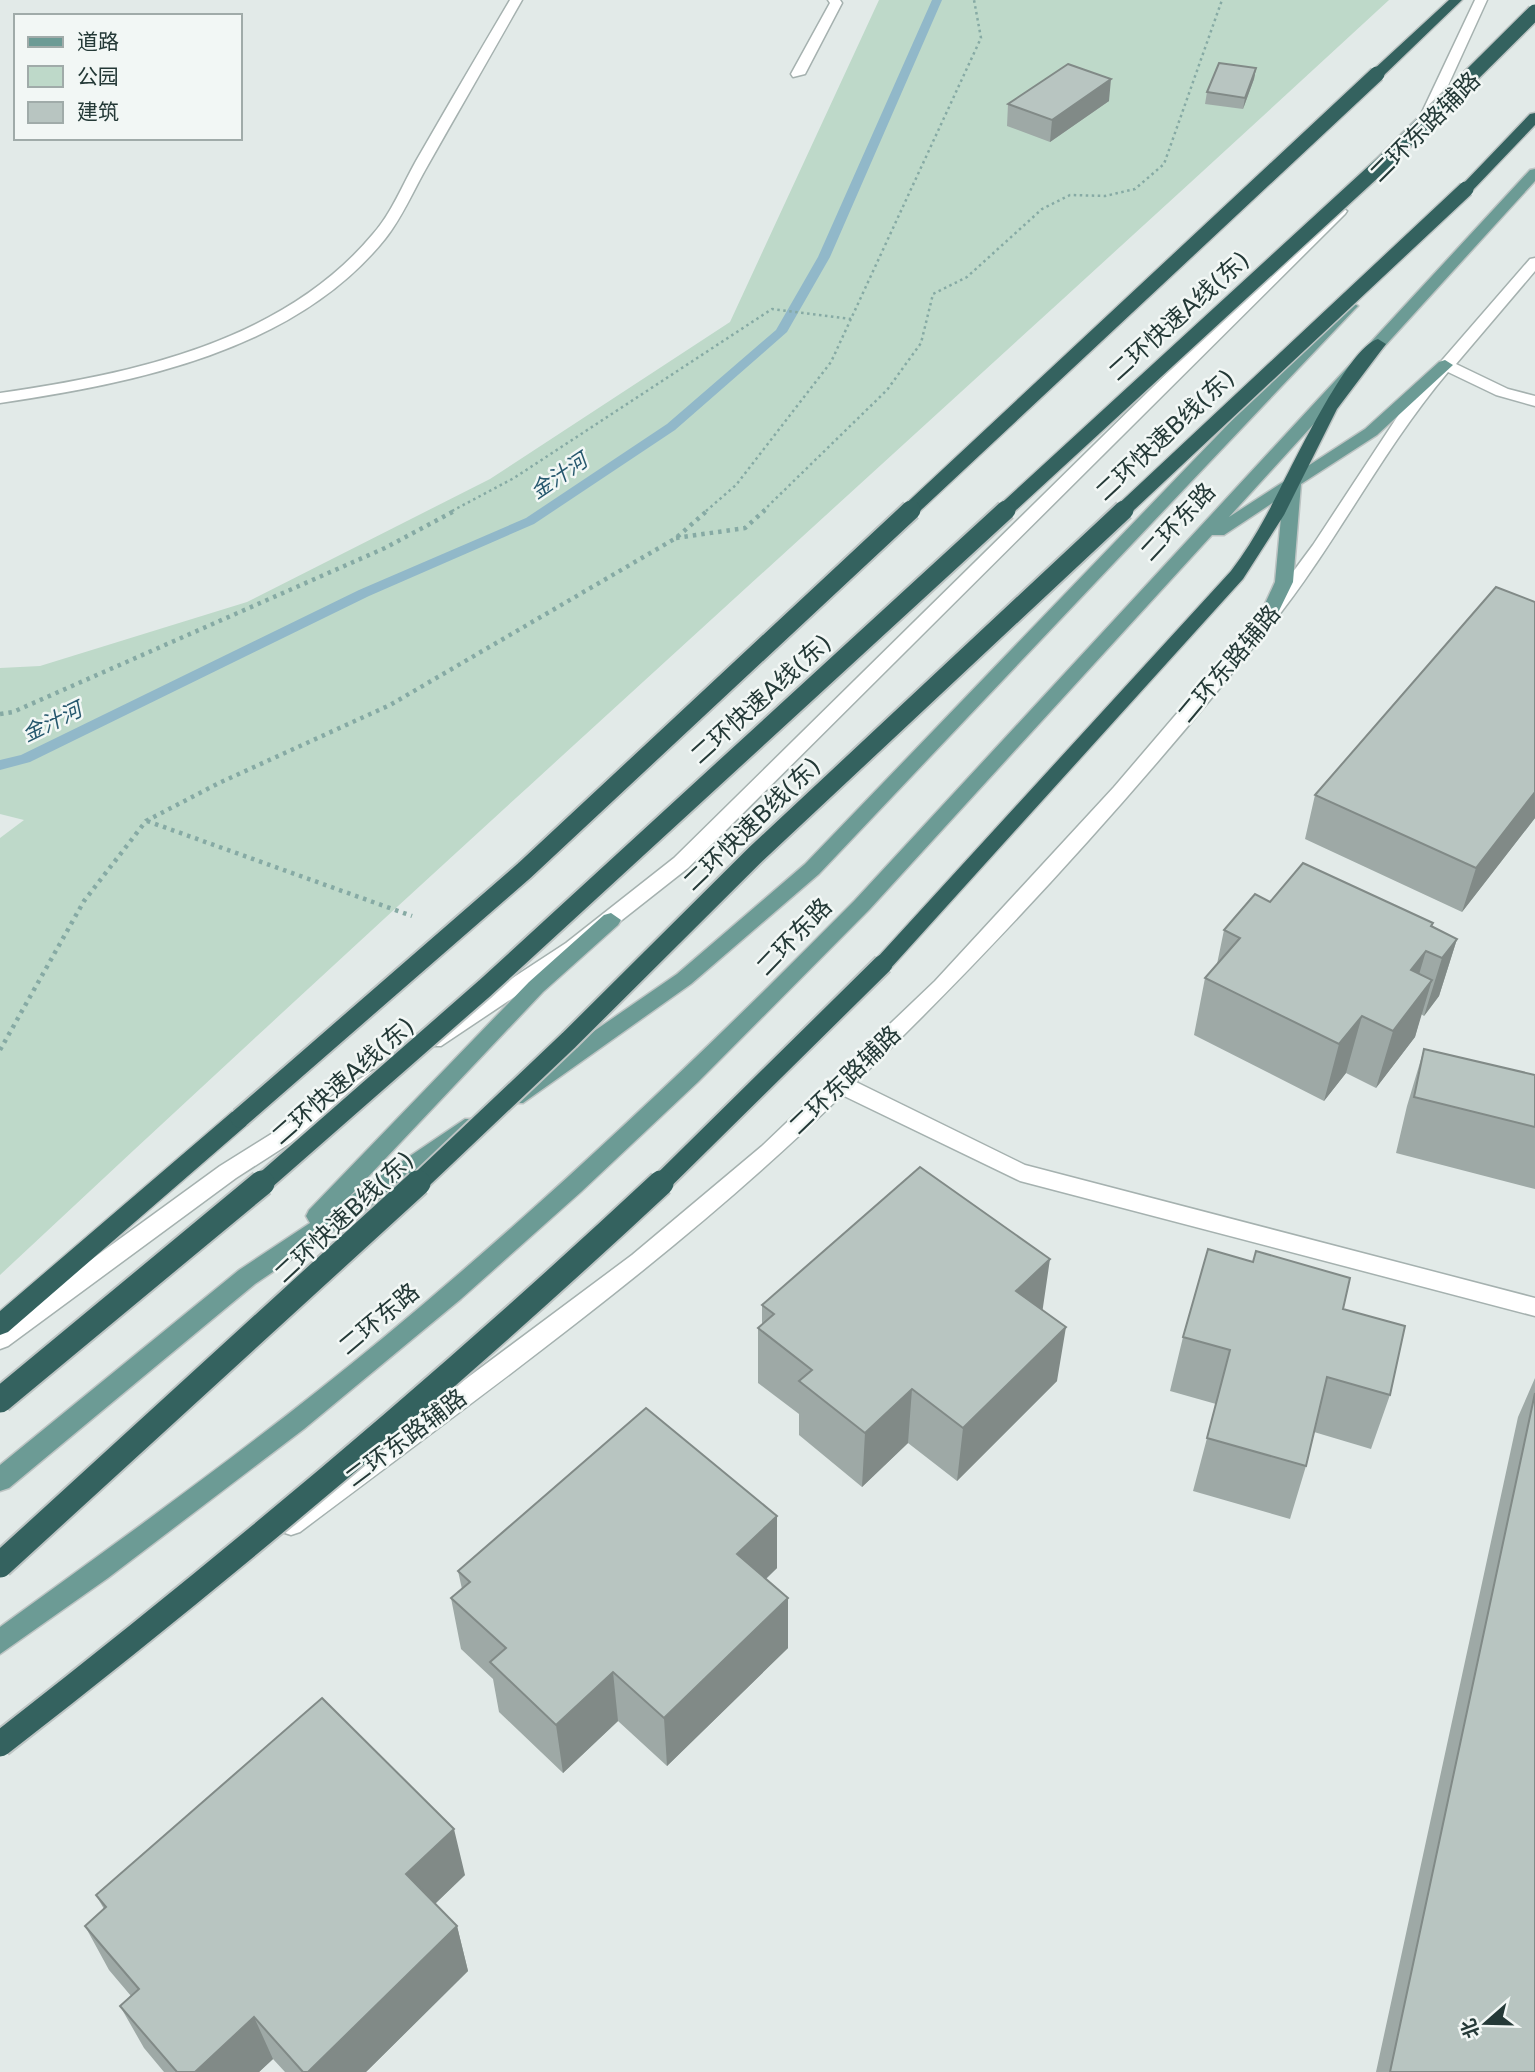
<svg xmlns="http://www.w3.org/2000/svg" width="1535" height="2072" font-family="'DejaVu Sans','Noto Sans SC',sans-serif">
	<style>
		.green { fill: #bed9c9 }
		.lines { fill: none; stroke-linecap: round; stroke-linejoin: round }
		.stream { fill: #91b8c9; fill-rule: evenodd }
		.minor-casing { stroke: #a5b1af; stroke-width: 3 }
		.major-casing { stroke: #bdc4c3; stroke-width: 3 }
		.highway-casing { stroke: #bdc4c3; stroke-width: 3 }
		.path-far1 { stroke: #86aaa4; stroke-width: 2.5; stroke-dasharray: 2.5 3.5; stroke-linecap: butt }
		.path { stroke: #86aaa4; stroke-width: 4.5; stroke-dasharray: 3.5 5; stroke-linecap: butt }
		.minor { fill: #fff; fill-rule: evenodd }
		.major { fill: #6c9b95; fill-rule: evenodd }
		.highway { fill: #34625f; fill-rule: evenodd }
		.highway-bridge-far2-casing { stroke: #bdc4c3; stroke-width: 18; stroke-linecap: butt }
		.highway-bridge-far1-casing { stroke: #bdc4c3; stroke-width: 23; stroke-linecap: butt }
		.highway-bridge-casing { stroke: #bdc4c3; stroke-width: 29; stroke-linecap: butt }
		.highway-bridge-far2 { stroke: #34625f; stroke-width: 15 }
		.highway-bridge-far1 { stroke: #34625f; stroke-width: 19 }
		.highway-bridge { stroke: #34625f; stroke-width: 25 }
		.wall { fill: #9ea9a6 }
		.shaded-wall { fill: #818a87 }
		.building { fill: #b8c5c1; stroke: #818a87; stroke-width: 2 }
		.labels { text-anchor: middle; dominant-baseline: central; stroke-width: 5; stroke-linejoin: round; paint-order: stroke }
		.far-water-label { font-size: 21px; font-style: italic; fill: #26586e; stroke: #f2f7f5 }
		.street-label { font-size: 24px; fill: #243937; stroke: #f2f7f5 }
	</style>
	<rect width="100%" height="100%" fill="#e2eae8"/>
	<!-- green -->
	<path class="green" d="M879 0H1389C927 426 459 845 0 1275V838L24 820 0 814V668L40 666 247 602 490 479 730 322Z"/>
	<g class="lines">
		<!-- stream -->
		<path class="stream" d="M932 0H942L830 257 787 332 675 430 534 524 369 596 30 762 0 770V760L21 755 359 590 526 518 667 424 776 330 818 257Z"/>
		<!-- minor casing -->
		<g class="minor-casing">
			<path id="minor" d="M510 0H522C491 55 459 110 428 165 414 189 402 218 385 239 295 351 135 383 0 403V393C132 374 283 342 373 234 391 214 403 184 416 161 447 107 478 54 510 0Z
				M828 0H840L842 3 805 74 793 77 791 74 830 3Z
				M1475 0H1487L1430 125 1418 128 1416 125Z
				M1340 207 1347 211 1345 214 688 868 580 953 441 1046H427L423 1040 427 1034 566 943 674 858 1335 208Z
				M1535 258V271L1456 364 1508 389 1535 396V406L1496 395 1448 372C1382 450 1336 544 1272 624 1143 785 1004 939 856 1082L1025 1165 1535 1298V1316L1020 1181 842 1095C676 1257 485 1392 300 1532L291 1535 282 1532 279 1524 282 1516 632 1255 762 1146 935 981 1114 787 1261 615 1313 545 1411 396 1530 259Z
				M374 1070 382 1072 385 1078 382 1084 236 1178 8 1346 0 1349V1326L220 1166Z"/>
		</g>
		<!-- major casing -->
		<g class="major-casing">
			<path id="major" d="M1535 169V181L1229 517 1365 429 1439 362 1445 360 1453 365 1377 435 1301 484 1293 582 1273 623H1261L1258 619 1275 582 1283 496 1224 535H1212L869 910 698 1082 581 1192 461 1299 304 1429 108 1578 0 1654V1627C130 1533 260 1440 383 1338 548 1201 704 1053 855 900L1530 170Z
				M1350 301 1358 306 1355 309 819 874 691 984 523 1103H507L504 1097 507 1091 677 974 805 864 1345 303Z
				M611 913 621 920 618 925 543 992 349 1197 465 1119H481L484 1125 481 1131 255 1284 9 1488 0 1491V1465L239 1270 310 1223 306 1216 309 1210 529 982 604 915Z"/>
		</g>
		<!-- highway casing -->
		<g class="highway-casing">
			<path id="highway" d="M1449 0H1462L1382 77H1372V71Z
				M1535 113V125L1471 192H1461V186L1530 114Z
				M1378 339 1386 344 1337 409 1284 515 1243 579 890 969H876L873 964 876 959 1231 571C1244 554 1255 536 1266 516 1284 484 1346 347 1378 339Z
				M240 1110 248 1112 251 1118 248 1124 8 1332 0 1335V1311L232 1112Z"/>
		</g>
		<!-- path-far1 -->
		<path class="path-far1" d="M452 511 514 478 772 309 851 319
			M706 511 736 485 831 362 981 38 974 0
			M763 511 887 390 921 343 933 294 967 277 1042 209 1070 195 1105 196 1135 189 1164 164 1222 0"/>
		<!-- path -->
		<path class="path" d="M676 538 745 528 765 510
			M0 714 13 712 385 548 456 510
			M147 821 412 916
			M0 1050 84 901 146 821 219 783 390 705 676 538 708 510"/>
		<!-- minor -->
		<use href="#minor" class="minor"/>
		<!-- major -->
		<use href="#major" class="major"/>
		<!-- highway -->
		<use href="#highway" class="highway"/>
		<!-- highway-bridge-far2 casing -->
		<g class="highway-bridge-far2-casing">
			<path id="highway-bridge-far2" d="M909 511 1377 74
				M1004 511 1383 163 1535 12
				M1122 511 1466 189"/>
		</g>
		<!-- highway-bridge-far1 casing -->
		<g class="highway-bridge-far1-casing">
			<path id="highway-bridge-far1" d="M240 1118 525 870 911 510
				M260 1185 485 988 1006 510
				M416 1185 569 1040 755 855 1124 510
				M659 1185 883 964"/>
		</g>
		<!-- highway-bridge casing -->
		<g class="highway-bridge-casing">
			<path id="highway-bridge" d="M0 1400 262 1183
				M0 1565 418 1183
				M0 1744C229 1566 449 1381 661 1183"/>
		</g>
		<!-- highway-bridge-far2 -->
		<use href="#highway-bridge-far2" class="highway-bridge-far2"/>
		<!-- highway-bridge-far1 -->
		<use href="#highway-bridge-far1" class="highway-bridge-far1"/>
		<!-- highway-bridge -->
		<use href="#highway-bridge" class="highway-bridge"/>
	</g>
	<!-- wall -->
	<path class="wall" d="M1256 68 1254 79 1243 109 1205 104 1207 92Z
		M1109 101 1050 142 1007 126 1008 104Z
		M1315 795 1535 818 1462 912 1305 839Z
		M1270 902 1433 923 1432 926 1457 939 1439 996 1424 1016 1421 1014 1415 1037 1376 1088 1346 1073 1324 1101 1194 1035 1205 978 1217 964 1224 930Z
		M1424 1049 1535 1075V1189L1396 1153 1407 1106Z
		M762 1305 1043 1310 1057 1381 957 1481 908 1443 862 1487 799 1435V1414L758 1383V1328L762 1324Z
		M1343 1309 1390 1395 1371 1449 1314 1432 1306 1466 1290 1519 1193 1491 1216 1404 1170 1391 1183 1337Z
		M1535 1378V2072H1376L1518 1417Z
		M777 1516V1568L766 1579 788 1648 667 1766 618 1721 563 1773 499 1712 493 1679 461 1649 451 1598 462 1589 458 1571Z
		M465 1875 435 1904 457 1926 468 1971 366 2072H285L273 2059 259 2072H164L144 2048 120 2006 131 1996 109 1970 85 1926 104 1909 96 1895Z"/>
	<!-- shaded-wall -->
	<path class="shaded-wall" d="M1256 68 1254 79 1243 109 1245 98Z
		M1111 79 1109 101 1050 142 1052 120Z
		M1535 792V818L1462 912 1476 868Z
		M1433 923 1424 953 1426 951 1409 1008 1411 970Z
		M1457 939 1439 996 1424 1016 1442 958Z
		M1432 980 1415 1037 1376 1088 1393 1031Z
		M1362 1016 1346 1073 1324 1101 1339 1044Z
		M1050 1259 1042 1314 1016 1291Z
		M1066 1327 1057 1381 957 1481 963 1428Z
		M912 1389 908 1443 862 1487 865 1433Z
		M777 1516V1568L738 1605 737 1554Z
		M788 1598V1648L667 1766 664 1718Z
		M613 1672 618 1721 563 1773 556 1725Z
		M454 1829 465 1875 418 1920 406 1874Z
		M457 1926 468 1971 366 2072H308Z
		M254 2017 273 2059 259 2072H195Z"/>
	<!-- building -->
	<path class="building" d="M1219 63 1256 68 1245 98 1207 92Z
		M1068 64 1111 79 1052 120 1008 104Z
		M1496 587 1535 602V792L1476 868 1315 795Z
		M1303 863 1433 923 1431 926 1457 939 1442 958 1426 951 1411 970 1432 980 1393 1031 1362 1016 1339 1044 1205 978 1240 938 1224 930 1255 894 1270 902Z
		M1424 1049 1535 1075V1127L1414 1097Z
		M920 1167 1050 1259 1016 1291 1066 1327 963 1428 912 1389 865 1433 799 1381 812 1370 758 1328 774 1314 762 1305Z
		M1208 1249 1253 1262 1256 1251 1350 1278 1343 1309 1405 1326 1390 1395 1327 1377 1306 1466 1207 1438 1230 1350 1183 1337Z
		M1535 1393V2072H1390Z
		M646 1408 777 1516 737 1554 788 1598 664 1718 613 1672 556 1725 490 1662 506 1648 451 1598 470 1582 458 1571Z
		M322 1698 454 1829 406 1874 457 1926 308 2072H303L254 2017 195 2072H177L120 2006 139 1989 85 1926 106 1907 96 1895Z"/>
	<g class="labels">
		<!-- far-water labels -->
		<g class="far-water-label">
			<text transform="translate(559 476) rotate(-34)">金汁河</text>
			<text transform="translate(52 722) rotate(-26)">金汁河</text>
		</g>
		<!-- street labels -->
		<g class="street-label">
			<text transform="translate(1425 127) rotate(-45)">二环东路辅路</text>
			<text transform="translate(1179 316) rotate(-42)">二环快速A线(东)</text>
			<text transform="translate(1165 435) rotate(-43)">二环快速B线(东)</text>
			<text transform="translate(1178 522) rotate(-47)">二环东路</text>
			<text transform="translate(1229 664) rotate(-50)">二环东路辅路</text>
			<text transform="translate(761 699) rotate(-42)">二环快速A线(东)</text>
			<text transform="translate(752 824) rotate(-44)">二环快速B线(东)</text>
			<text transform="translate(794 937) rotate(-46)">二环东路</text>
			<text transform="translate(845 1080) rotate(-44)">二环东路辅路</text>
			<text transform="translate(343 1081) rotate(-41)">二环快速A线(东)</text>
			<text transform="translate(344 1217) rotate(-43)">二环快速B线(东)</text>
			<text transform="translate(379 1319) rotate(-40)">二环东路</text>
			<text transform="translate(406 1438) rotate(-37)">二环东路辅路</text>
		</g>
	</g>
	<!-- legend -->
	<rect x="14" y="14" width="228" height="126" fill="#f2f7f5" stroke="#a0aba9" stroke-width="2"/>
	<rect x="28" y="37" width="35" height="10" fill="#6c9b95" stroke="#a0aba9" stroke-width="2"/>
	<text x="77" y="49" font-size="21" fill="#243937">道路</text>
	<rect x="28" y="66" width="35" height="21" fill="#bed9c9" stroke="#a0aba9" stroke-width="2"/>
	<text x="77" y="84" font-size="21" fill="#243937">公园</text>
	<rect x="28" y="102" width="35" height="21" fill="#b8c5c1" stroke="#a0aba9" stroke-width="2"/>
	<text x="77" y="119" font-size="21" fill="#243937">建筑</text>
	<!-- north arrow -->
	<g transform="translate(1486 2023) rotate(250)" stroke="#f2f7f5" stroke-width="5" paint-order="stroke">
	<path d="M0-5L12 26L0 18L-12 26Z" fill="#243937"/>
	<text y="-10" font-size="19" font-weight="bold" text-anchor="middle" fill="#243937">北</text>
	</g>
</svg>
